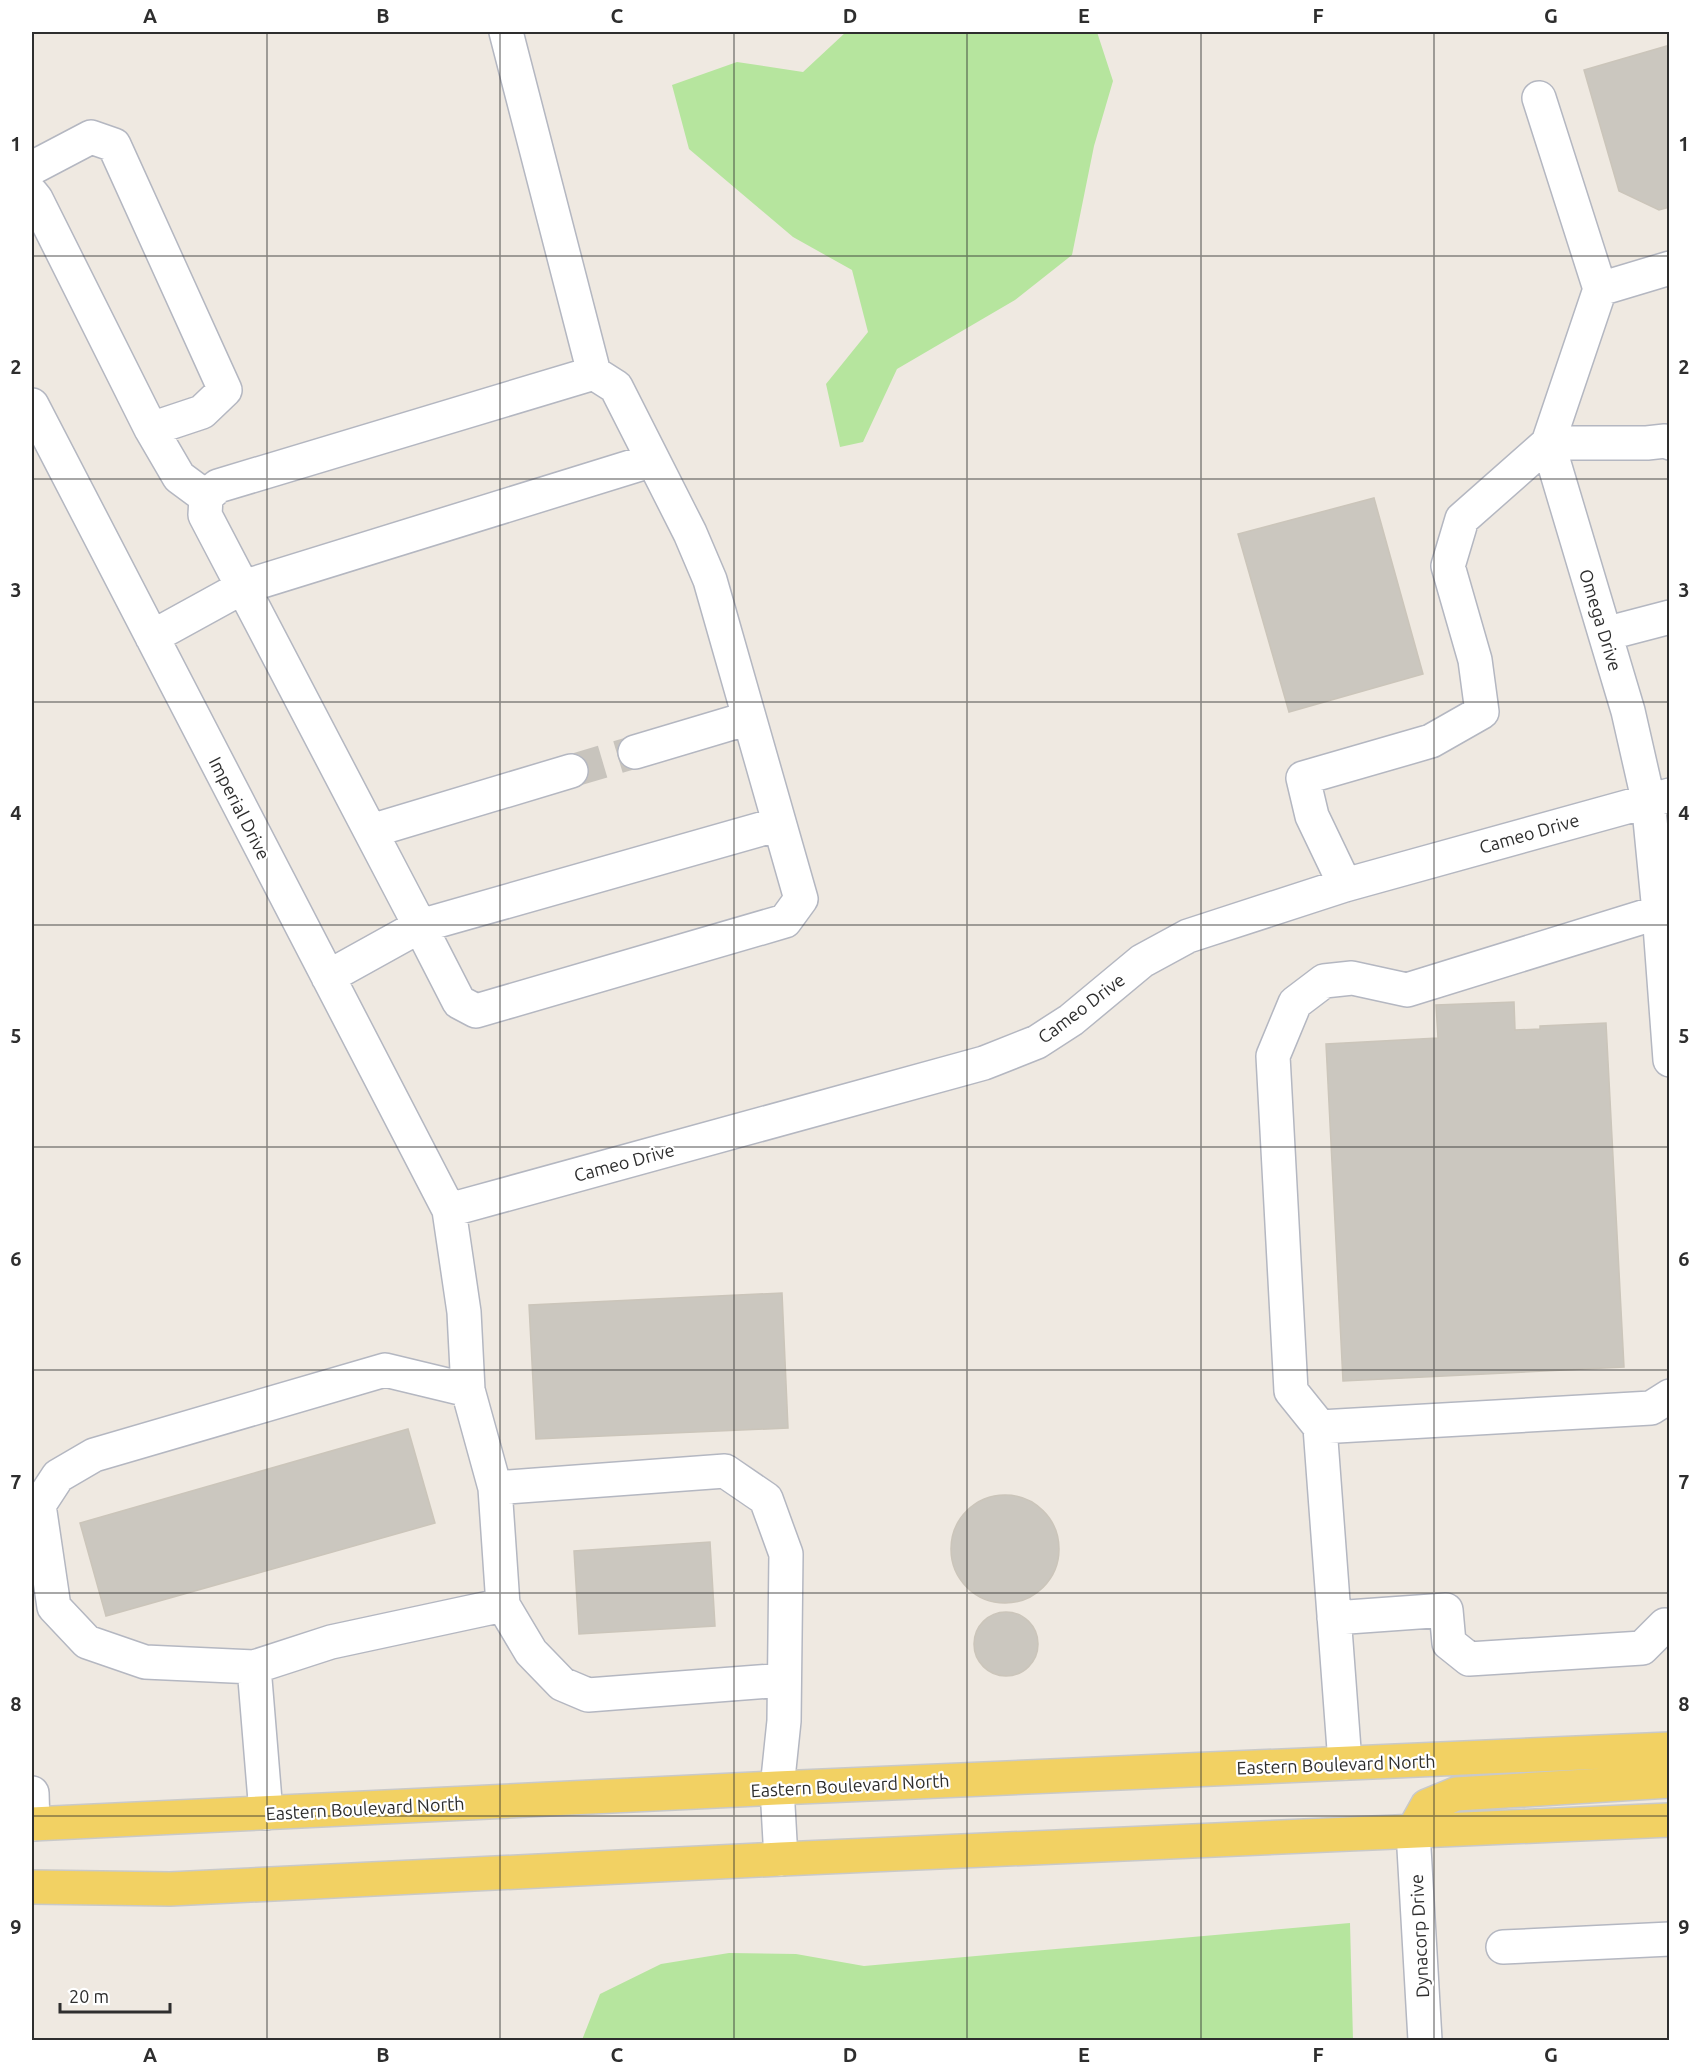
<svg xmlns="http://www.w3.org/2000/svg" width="1701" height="2072" font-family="Ubuntu,sans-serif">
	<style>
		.green { fill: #b6e59e }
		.building { fill: #cbc7bf; stroke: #cbc5ba; stroke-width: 1.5 }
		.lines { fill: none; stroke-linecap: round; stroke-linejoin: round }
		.minor-tunnel { stroke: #c8c4bd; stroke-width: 33; stroke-dasharray: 33 16; stroke-linecap: butt }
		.minor-casing { stroke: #b4b7c1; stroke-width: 36 }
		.major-casing { stroke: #c9c9c9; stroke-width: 36 }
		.minor { stroke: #fff; stroke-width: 33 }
		.major { stroke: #f2d163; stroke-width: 33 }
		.grid { fill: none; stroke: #2e2e2e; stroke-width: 1.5; stroke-opacity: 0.55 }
		.labels { text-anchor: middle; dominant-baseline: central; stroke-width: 4.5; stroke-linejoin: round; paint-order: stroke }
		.street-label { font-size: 18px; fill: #2e2e2e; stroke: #fff }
		.neatline { fill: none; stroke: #2e2e2e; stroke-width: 2 }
		.grid-label { font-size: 20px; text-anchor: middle; font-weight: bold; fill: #2e2e2e }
	</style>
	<rect width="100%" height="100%" fill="#efe9e1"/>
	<!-- green -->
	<path class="green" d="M846 32H1097L1113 81 1094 146 1072 255 1015 300 897 369 863 442 840 447 826 384 868 332 852 270 793 237 689 149 672 85 737 62 803 72Z
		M1350 1923 1353 2040H582L600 1994 661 1964 729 1953 796 1954 864 1966Z"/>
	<!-- building -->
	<path class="building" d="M1670 45V207L1659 210 1619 191 1584 70Z
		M1374 498 1423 674 1289 712 1238 534Z
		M1514 1002 1515 1030 1540 1029V1026L1606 1023 1624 1367 1343 1381 1326 1044 1438 1038 1436 1005Z
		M782 1293 788 1428 536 1439 529 1305Z
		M408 1429 435 1523 106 1616 80 1523Z
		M951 1549a54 54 0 1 1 108 0a54 54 0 1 1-108 0Z
		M710 1542 715 1626 579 1634 574 1551Z
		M974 1644a32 32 0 1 1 64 0a32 32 0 1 1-64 0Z"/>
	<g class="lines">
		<!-- minor-tunnel -->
		<path class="minor-tunnel" d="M571 771 635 752"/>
		<!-- minor casing -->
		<g class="minor-casing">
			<path id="minor" d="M506 32 594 373
				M1539 98 1600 289
				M32 168 91 137 114 145 225 390 202 412 151 429
				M32 194 36 199 151 429 179 477 206 497
				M32 405 449 1210 464 1312 468 1390
				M1548 443 1628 711 1648 799 1659 912 1670 1060
				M1548 443H1647L1665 441 1670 443
				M1605 634 1670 617
				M152 637 243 587 653 460
				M635 752 749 718
				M371 831 571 771
				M1345 885 1312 816 1303 778 1431 741 1482 712 1475 660 1448 566 1462 519 1548 443 1600 289 1670 268
				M328 977 420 926 459 1002 476 1011 785 921 801 899 710 580 690 533 616 387 594 373 218 486 206 497 205 515 420 926 779 824
				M449 1210 984 1063 1037 1042 1071 1020 1142 961 1188 936 1345 885 1670 795
				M1320 1427 1651 1408 1670 1396
				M495 1488 503 1605 531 1652 562 1684 588 1695 784 1680
				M1334 1618 1446 1610 1449 1643 1469 1659 1642 1648 1665 1625
				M254 1667 331 1642 503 1605
				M1345 1763 1320 1427 1291 1391 1273 1056 1295 1003 1324 981 1352 978 1407 990 1659 912
				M32 1793 33 1824
				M266 1813 254 1667 145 1662 87 1642 54 1607 39 1505 58 1476 94 1455 385 1370 468 1390 495 1488 725 1471 766 1499 786 1554 784 1721 777 1788 781 1859
				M1413 1831 1425 2040
				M1503 1947 1670 1939"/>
		</g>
		<!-- major casing -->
		<g class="major-casing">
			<path id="major" d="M32 1824 777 1788 1670 1749
				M1413 1831 1427 1806 1456 1794 1670 1781
				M32 1887 170 1889 781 1859 1670 1820"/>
		</g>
		<!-- minor -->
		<use href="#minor" class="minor"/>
		<!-- major -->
		<use href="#major" class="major"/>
	</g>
	<!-- grid -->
	<path class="grid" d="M267 32V2040M500 32V2040M734 32V2040M967 32V2040M1201 32V2040M1434 32V2040M32 256H1670M32 479H1670M32 702H1670M32 925H1670M32 1147H1670M32 1370H1670M32 1593H1670M32 1816H1670"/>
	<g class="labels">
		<!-- street labels -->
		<g class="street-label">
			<text transform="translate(1601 620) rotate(73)">Omega Drive</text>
			<text transform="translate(240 808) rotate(63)">Imperial Drive</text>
			<text transform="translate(1529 833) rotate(-16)">Cameo Drive</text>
			<text transform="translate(1081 1008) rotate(-37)">Cameo Drive</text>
			<text transform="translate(624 1162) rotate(-15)">Cameo Drive</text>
			<text transform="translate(1336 1764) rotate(-2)">Eastern Boulevard North</text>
			<text transform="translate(850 1785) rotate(-3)">Eastern Boulevard North</text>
			<text transform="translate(365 1808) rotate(-3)">Eastern Boulevard North</text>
			<text transform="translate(1419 1936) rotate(-93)">Dynacorp Drive</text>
		</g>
	</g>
	<!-- border -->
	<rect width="1701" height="2072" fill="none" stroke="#ffffff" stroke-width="66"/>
	<!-- scale -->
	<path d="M60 2003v9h110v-9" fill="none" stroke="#2e2e2e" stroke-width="3"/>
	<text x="69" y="2003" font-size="18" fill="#2e2e2e" stroke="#ffffff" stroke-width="4.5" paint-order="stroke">20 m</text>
	<rect x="33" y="33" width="1635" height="2006" class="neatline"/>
	<g class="grid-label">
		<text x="150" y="23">A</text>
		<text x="383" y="23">B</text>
		<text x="617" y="23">C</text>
		<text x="850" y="23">D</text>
		<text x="1084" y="23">E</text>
		<text x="1318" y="23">F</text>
		<text x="1551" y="23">G</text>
		<text x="16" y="151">1</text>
		<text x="1684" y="151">1</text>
		<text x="16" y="374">2</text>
		<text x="1684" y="374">2</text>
		<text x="16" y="597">3</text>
		<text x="1684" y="597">3</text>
		<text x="16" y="820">4</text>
		<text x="1684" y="820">4</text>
		<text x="16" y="1043">5</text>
		<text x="1684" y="1043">5</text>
		<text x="16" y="1266">6</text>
		<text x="1684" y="1266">6</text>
		<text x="16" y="1489">7</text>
		<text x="1684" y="1489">7</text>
		<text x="16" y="1711">8</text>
		<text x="1684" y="1711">8</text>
		<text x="16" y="1934">9</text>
		<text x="1684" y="1934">9</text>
		<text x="150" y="2062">A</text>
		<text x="383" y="2062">B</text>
		<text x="617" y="2062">C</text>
		<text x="850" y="2062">D</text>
		<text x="1084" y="2062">E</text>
		<text x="1318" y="2062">F</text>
		<text x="1551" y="2062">G</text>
	</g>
</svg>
